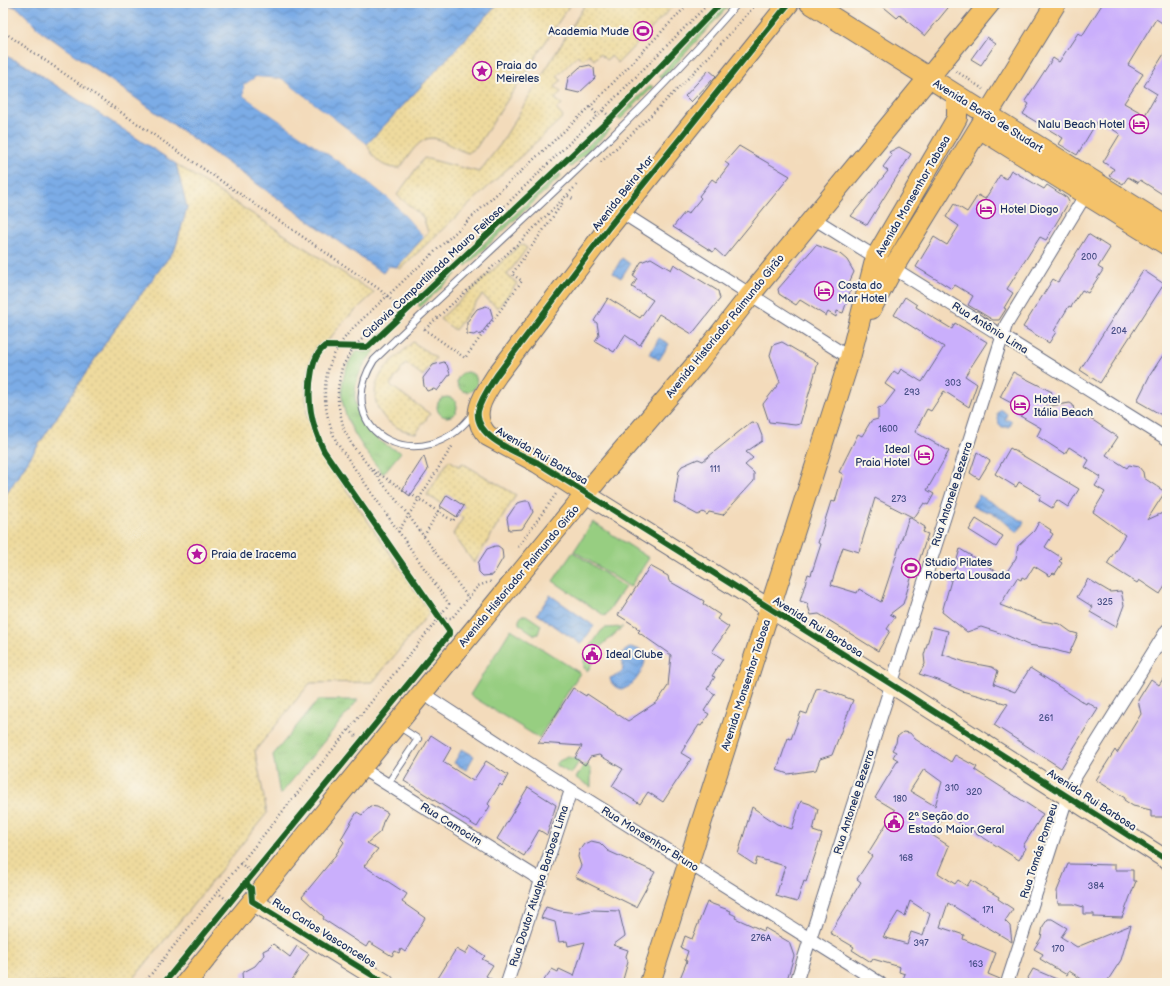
<svg xmlns="http://www.w3.org/2000/svg" width="1170" height="986" font-family="'Balsamiq Sans',sans-serif">
	<style>
		.grass { fill: url(#grass-tufts); stroke: #597e70 }
		.sand { fill: url(#sand-dots); stroke: #84847e }
		.green { fill: #97ce81; stroke: #597e70 }
		.water { fill: url(#water-waves); stroke: #4b6ea2 }
		.pier { fill: #f3dbbb }
		.building { fill: #caaffc; fill-rule: evenodd }
		.lines { fill: none; stroke-linecap: round; stroke-linejoin: round }
		.lane-casing { stroke: #676b7f; stroke-width: 8 }
		.street-casing { stroke: #676b7f; stroke-width: 14 }
		.secondary-casing { stroke: #676b7f; stroke-width: 20 }
		.primary-casing { stroke: #676b7f; stroke-width: 22 }
		.path { stroke: #676b7f; stroke-width: 2.5; stroke-dasharray: 1 3; stroke-linecap: butt }
		.lane { stroke: #fff; stroke-width: 6 }
		.street { stroke: #fff; stroke-width: 12 }
		.secondary { stroke: #fbe7c3; stroke-width: 18 }
		.primary { stroke: #f4c26a; stroke-width: 20 }
		.cycleway-casing { stroke: #fbf7ec; stroke-width: 8 }
		.cycleway { stroke: #1b5e20; stroke-width: 6 }
		.labels { text-anchor: middle; dominant-baseline: central; stroke-width: 4; stroke-linejoin: round; paint-order: stroke }
		.number-label { font-size: 9px; fill: #474f86 }
		.poi-label { font-size: 11px; fill: #1b2f5e; stroke: #fbf7ec; text-anchor: start }
		.street-label { font-size: 11px; fill: #1b2f5e; stroke: #fbf7ec }
	</style>
	<defs>
		<pattern id="grass-tufts" width="24" height="20" patternUnits="userSpaceOnUse"><rect width="24" height="20" fill="#97ce81"/><path d="M3 7l-1-3M5 7V3M7 7l1-3M15 17l-1-3M17 17v-4M19 17l1-3" fill="none" stroke="#82b172"/></pattern>
		<pattern id="sand-dots" width="8" height="8" patternUnits="userSpaceOnUse"><rect width="8" height="8" fill="#eeda9e"/><path d="M2 2h.1M6 6h.1" fill="none" stroke="#ccbb8a" stroke-width="1.8" stroke-linecap="round"/></pattern>
		<pattern id="water-waves" width="16" height="10" patternUnits="userSpaceOnUse"><rect width="16" height="10" fill="#7bace6"/><path d="M0 5q4-4 8 0t8 0" fill="none" stroke="#648cbe"/></pattern>
	</defs>
	<rect width="100%" height="100%" fill="#fbf7ec"/>
	<filter id="ink" filterUnits="userSpaceOnUse"><feTurbulence type="fractalNoise" baseFrequency=".025" numOctaves="2"/><feDisplacementMap in="SourceGraphic" scale="8" xChannelSelector="R" yChannelSelector="G"/><feConvolveMatrix kernelMatrix="1 2 1 2 8 2 1 2 1" color-interpolation-filters="sRGB"/></filter>
	<filter id="wash" filterUnits="userSpaceOnUse"><feTurbulence type="fractalNoise" baseFrequency=".012" numOctaves="4" result="noise"/><feDisplacementMap in="SourceGraphic" scale="16" xChannelSelector="R" yChannelSelector="G"/><feGaussianBlur stdDeviation="0.9" result="paint"/><feColorMatrix in="noise" values="0 0 0 0 0 0 0 0 0 0 0 0 0 0 0 0 0 1.4 0 .05"/><feComposite in="paint" operator="in"/></filter>
	<g filter="url(#wash)">
		<rect width="100%" height="100%" fill="#f3dbbb"/>
		<!-- grass -->
		<path class="grass" d="M727 3H731L662 79 659 76Z
			M651 85 653 87 620 120 617 117Z
			M607 128 610 130 571 167 567 164Z
			M559 173 561 176 466 266 462 264Z
			M453 272 456 274 420 307 418 305Z
			M372 348 375 351C339 387 354 435 401 452L383 474C354 436 323 398 356 351L366 352Z
			M457 382a10 10 0 1 1 20 0a10 10 0 1 1-20 0Z
			M437 407a10 10 0 1 1 20 0a10 10 0 1 1-20 0Z
			M522 615H526L541 625 538 634 535 635 519 624V620Z
			M623 627 600 647 588 671 584 668V656L601 631 605 628Z
			M318 700H358L280 795 273 755Z
			M568 757 580 760 571 774 556 765 559 761Z
			M585 763 591 770V787L576 778Z"/>
		<!-- sand -->
		<path class="sand" d="M499 3H571L476 148 468 153C457 150 448 143 437 139 420 133 408 158 400 168 383 169 373 159 367 144Z
			M586 3H676L618 63 611 56 606 60 600 54 594 60 589 54 583 60 578 55 557 76 561 80 555 87 561 92 555 99 562 104 556 109 563 117 400 269 397 267 428 232 423 217 397 195 424 158 479 172 500 145Z
			M176 164 374 293 343 322 327 342 316 347 309 364 305 383 307 415 319 447 328 463 430 612 373 682 310 683 255 751 267 813 130 983H3V499L112 333 175 249 187 208Z
			M521 244 527 248 507 275 517 283 498 308 482 295 455 330 440 319Z
			M413 342 436 358 423 376 406 363 390 385 430 414 416 433C386 430 364 403 381 374 388 362 403 352 413 342Z
			M449 460 460 467 462 463 516 495 474 563 453 534 463 518 458 515 464 506 447 495 442 504 427 495Z"/>
		<!-- green -->
		<path class="green" d="M593 522 649 558 630 587 574 551Z
			M573 552 625 587 605 616 553 581Z
			M511 629 580 673 539 738 470 695Z"/>
		<!-- water -->
		<path class="water" d="M3 3H499L367 144 282 79 256 77 244 85V96L367 181 393 202 424 237 397 267 388 266 383 273 41 31 18 8Z
			M3 55 22 63 176 164 187 208 175 249 112 333 3 499Z
			M622 258 630 264 621 278 613 273Z
			M659 338 669 344 659 360 650 354Z
			M1000 409 1007 414 1005 420H1011V425L1008 427H1002L999 424 997 413Z
			M979 495 1024 522 1017 533 997 515 972 506Z
			M550 595 594 626 581 644 537 614Z
			M631 647 641 650 645 662C641 676 624 701 611 682L610 678C617 675 624 675 623 664L619 658 623 652Z
			M462 749 474 756 466 770 454 763Z"/>
		<!-- pier -->
		<path class="pier" d="M256 77 282 79 367 144 368 146 281 81 257 79 246 86V95L368 180 394 200 425 235 424 237 393 202 367 181 244 96V85Z"/>
		<g id="blocks">
			<!-- building -->
			<path class="building" d="M879 3H952L925 36 900 15 897 18Z
				M1103 3H1167V26L1156 19 1128 65 1143 74 1124 103 1145 115 1157 94 1144 86 1167 49V197L1140 180 1138 183 1128 177 1123 184 1109 176 1114 169 1103 162 1120 134 1098 120 1077 155 1059 144 1063 138 1023 114 1029 104 1025 101 1053 58 1059 62 1078 33 1082 36Z
				M987 37 996 43 981 65 971 59Z
				M590 65 594 68 595 78 579 93 566 90 568 78 580 67Z
				M709 70 716 76 691 102 685 96Z
				M739 146 790 176 724 257 715 249 713 252 673 227 685 212 688 214 701 198 699 196 712 179 716 182 729 165 725 162Z
				M899 147 911 154 867 225 851 216 888 171 883 167 892 155 889 152Z
				M1011 170 1044 189 1047 185 1067 198 1069 202 1046 240 1040 237 1007 289 1013 293 1004 308 1006 309 999 320H993L968 305 973 296 955 285 952 289 916 267 934 237 947 245 959 226 946 217 954 204 967 212 978 195 985 199 1000 175 1006 179Z
				M1088 234 1110 248 1098 267 1103 270 1088 293 1082 290 1071 307 1069 306 1054 331 1056 332 1049 343 1023 327 1053 279 1058 282Z
				M816 245 840 254 847 260 854 272 847 287 851 289 843 313 837 311 836 317 828 312 826 316 800 300 796 305 779 294 778 289Z
				M651 258 671 270 674 264 718 291 720 299 692 334 659 314 640 345 625 335 614 352 595 341 599 335 597 323 594 321 608 298 640 318 653 300 632 287 637 279 633 276 641 262Z
				M1143 270 1164 284 1100 383 1080 370Z
				M905 297 917 305 916 307 952 329 955 323 987 342 965 376 977 384 969 407 944 391 931 411 927 409 915 432 949 451 927 490 934 494 928 505 924 503 914 518 875 498 859 552 843 547 831 585 857 593 859 589 881 602 909 517 925 527 923 532 928 534 916 570 914 569 903 604 890 614 895 617 887 629 890 631 878 651 819 614 811 615 807 603 800 601 808 574 811 575 821 544 818 543 831 501 835 502 843 474 839 472 858 434 862 436 871 421 878 419V408L883 407 895 391 885 384 894 371 898 374 901 369 922 382 944 347 894 315Z
				M486 306 490 308 493 318 480 335 477 333 474 335 467 334V322L477 309Z
				M782 342 818 363 800 424 795 425 769 422 763 404 780 382 770 355 773 345Z
				M1167 349V418L1137 401 1150 375Z
				M444 362 447 365 450 374 437 391 434 389 427 391 424 386 423 378 433 365Z
				M1013 372 1052 392 1044 407 1070 403 1073 405 1074 411 1094 421 1118 437 1106 455 1127 468 1129 465 1139 467 1143 472 1144 478 1165 492 1147 520 1167 511V583L1160 594 1139 580 1137 583 1107 564 1125 535 1093 512 1105 492 1095 486 1101 477 1085 467 1089 460 1069 447 1065 454 1037 436 1041 428 1013 412 1017 406 1000 397Z
				M751 422 757 423 762 436V441L746 452 753 458 745 465 754 473V481L723 515 709 512 707 515 703 512 698 515 674 502 679 470 682 466 698 459 703 461Z
				M1010 448 1079 489 1068 507 1057 500 1052 508 1039 500 1041 495 1019 482 1016 487 995 474Z
				M977 452 990 461 979 479 970 473Z
				M424 456 428 470 410 496 402 490Z
				M447 495 464 506 457 517 440 506Z
				M525 501H529L533 512 522 529 509 530 507 518 517 503Z
				M976 519 1003 536 996 547 969 530Z
				M1039 522 1051 530 1050 532 1053 534 1045 547 1062 558 1059 561 1062 563 1055 574 1053 573 1050 576 1034 566 1026 579 1022 577 1021 580 1017 578 1000 605 1042 621 1060 624 1071 632 1078 634 1069 654 1048 648 1028 645 1006 635 981 627 967 632 942 612 960 549 1004 576 1016 558 1018 546 1034 531Z
				M495 546H498L502 549 503 558 493 575 483 576 479 572 478 563 487 549Z
				M650 566 668 576 669 581 704 601 703 604 720 615 717 619 729 627 712 652 723 659 712 676 715 677 707 689 715 694 704 711 709 714 701 726 699 725 681 753 691 759 663 802 648 792 640 804 612 786 623 769 599 755 590 757 585 765 575 758 582 746 538 743 573 688 586 696 587 694 628 721 657 702 668 686 671 655 638 632 640 630 636 628 637 627 618 615Z
				M1088 579 1110 592 1121 591 1124 605 1116 627 1090 612 1093 607 1077 597Z
				M932 627 948 631 942 654 965 662 992 667 998 671 994 684 1015 692 1030 668 1086 704 1087 702 1098 709 1061 768 994 725 1008 704 962 691 938 680 919 674 925 664 924 655Z
				M1167 673V817H1151V810L1133 806 1124 800 1125 798 1096 780 1115 750 1117 753 1141 714 1138 700 1151 679 1159 685Z
				M821 688 853 700 832 755 820 759 816 770 788 774 777 770 788 738 791 739 801 712 807 714 816 689Z
				M903 732 910 733 915 739 951 762 955 755 977 767 975 770 1043 814 1023 846 1026 848 1019 860 946 814 932 835 949 846 938 873 955 884 958 880 967 886 971 880 999 897 998 899 1013 909 1005 921 1010 926 1012 942 948 903 940 927 964 935 963 939 996 953 988 974 1000 979V983H907V981L903 979 905 974 899 972 900 967 873 959 871 962 852 950 854 947 830 933 861 882 857 879 872 856 868 853 895 810 875 798 898 760 893 757 896 752 892 750 896 743 897 737ZM924 769 942 782 935 806 910 791ZM910 901 930 914 923 936 911 932 907 944 883 937 898 912 905 916Z
				M431 735 451 748 443 762 473 781 486 761 508 775 502 786 500 784 488 804 490 806 477 827 404 781Z
				M528 787 556 805 547 835 539 830 524 856 497 839Z
				M801 801 810 804 818 809 813 831 822 834 806 882 804 881 797 902 776 896 785 866 757 858 755 865 738 854 752 807 777 824 792 829Z
				M370 806 377 807 388 813 383 822 380 832 367 843 378 849 364 866 407 894 402 902 425 918 405 952 401 949 399 953 395 951 392 956 369 942 366 947 323 919 324 917 302 897 333 859 344 842 341 839 357 812 362 815Z
				M591 841 600 843 608 851 655 872 636 907 575 877 581 866 578 857 579 851 584 844Z
				M1068 864 1115 865V870H1133V881H1136L1122 918 1094 917V914H1083V907L1074 904H1058L1057 891Z
				M707 902 731 911 730 913 736 916 735 918 764 931 765 928 789 942 794 956 786 983H678L687 961 685 960 688 951 681 948 685 936 692 939Z
				M546 907 560 911 577 913 593 910 619 911 625 936 613 945 628 950 626 956 628 962 622 983H542L552 969 558 972 559 969 574 976 585 942 568 946 567 941 559 942 555 922 541 918Z
				M1048 919H1052L1067 928 1061 937 1077 947 1131 925 1121 960 1106 983H1088L1069 971 1067 975 1040 959 1043 954 1034 949 1041 938 1043 926Z
				M273 944 290 957 297 946 309 954 290 983H243L242 973 255 966 264 955 263 951 269 948Z
				M470 946 485 956 482 959 493 965 486 976 498 983H435L456 949 465 954Z
				M1033 969 1066 983H1025Z"/>
		</g>
	</g>
	<g filter="url(#ink)">
		<use href="#blocks" fill-opacity="0" stroke="#676b7f" stroke-width="1"/>
		<g class="lines">
			<!-- lane casing -->
			<g class="lane-casing">
				<path id="lane" d="M474 412C425 482 327 434 374 360 496 243 627 132 738 3
					M387 785 418 739 398 726"/>
			</g>
			<!-- street casing -->
			<g class="street-casing">
				<path id="street" d="M621 212 850 358
					M813 218 1167 439
					M422 693 532 765 880 983
					M361 768 541 880
					M507 983 571 790
					M796 983 1006 325 1089 189
					M1007 983 1072 782 1167 630"/>
			</g>
			<!-- secondary casing -->
			<g class="secondary-casing">
				<path id="secondary" d="M586 494 891 684 1167 860
					M252 901 385 983"/>
			</g>
			<!-- primary casing -->
			<g class="primary-casing">
				<path id="primary" d="M810 3 1167 227
					M979 128 1167 245
					M871 309 893 268 1056 3
					M586 494 538 463 488 436C468 415 484 395 497 375L609 227 789 3
					M186 983 422 693 598 479 697 363 751 294 990 3
					M650 983 850 358 876 257 952 127 957 118V97"/>
			</g>
			<!-- path -->
			<path class="path" d="M5 33 379 289 397 305
				M956 71 983 89
				M590 107 598 115
				M603 111 607 114
				M601 162C656 112 708 60 757 3
				M568 196 573 199
				M424 329 465 358 522 281 512 274 564 201
				M425 329 521 241 577 185
				M373 470 453 521 456 516
				M398 532 453 445
				M424 536 441 507
				M518 547 556 494
				M469 599 409 516 352 445 344 430 338 403V388L342 367 354 347 397 305 472 238 598 115 709 3
				M439 617 449 604 337 443C317 399 321 361 355 326L590 107 689 3
				M349 730 356 736
				M240 863 250 871
				M217 892 227 900
				M144 983 439 618H452L478 586 492 581"/>
			<!-- lane -->
			<use href="#lane" class="lane"/>
			<!-- street -->
			<use href="#street" class="street"/>
			<!-- secondary -->
			<use href="#secondary" class="secondary"/>
			<!-- primary -->
			<use href="#primary" class="primary"/>
			<!-- cycleway casing -->
			<g class="cycleway-casing">
				<path id="cycleway" d="M789 3 609 227 497 375C490 386 481 398 478 411 474 438 519 453 538 463L891 684 1167 860
					M245 883 251 888 252 901 385 983
					M164 983 449 634V631L324 451C311 424 306 400 312 370 314 360 317 352 325 346L368 347 611 118 721 3"/>
			</g>
			<!-- cycleway -->
			<use href="#cycleway" class="cycleway"/>
		</g>
	</g>
	<!-- icons -->
	<defs>
		<g id="stadium-ring" transform="scale(1)"><circle r="9.5" fill="#fbf7ec" stroke="#b5179e" stroke-width="1.5"/><path d="M0-5a6.5 5 0 1 0 0 10a6.5 5 0 1 0 0-10ZM-3.5-1.8h7v3.6h-7Z" fill="#b5179e"/></g>
		<g id="sight-ring" transform="scale(1)"><circle r="9.5" fill="#fbf7ec" stroke="#b5179e" stroke-width="1.5"/><path d="M0-6L1.8-2.2L6-1.7L2.9 1.2L3.7 5.4L0 3.3L-3.7 5.4L-2.9 1.2L-6-1.7L-1.8-2.2Z" fill="#b5179e"/></g>
		<g id="hotel-ring" transform="scale(1)"><circle r="9.5" fill="#fbf7ec" stroke="#b5179e" stroke-width="1.5"/><path d="M-6-4.5h1.5V1H6V5H4.5V3h-9V5H-6ZM-4 0a1.8 1.8 0 1 1 3.6 0ZM.5 0V-2.5h3Q6-2.5 6 0Z" fill="#b5179e"/></g>
		<g id="civic-ring" transform="scale(1)"><circle r="9.5" fill="#fbf7ec" stroke="#b5179e" stroke-width="1.5"/><path d="M-.6-6.5H3V-4.5H.6V-3L4-1V1h2V6H-6V1h2V-1L-.6-3ZM-1.2 2.5V6h2.4V2.5Z" fill="#b5179e"/></g>
	</defs>
	<g fill-rule="evenodd">
		<use href="#stadium-ring" x="643" y="31"/>
		<use href="#sight-ring" x="482" y="71"/>
		<use href="#hotel-ring" x="1139" y="124"/>
		<use href="#hotel-ring" x="986" y="209"/>
		<use href="#hotel-ring" x="824" y="291"/>
		<use href="#hotel-ring" x="1020" y="405"/>
		<use href="#hotel-ring" x="924" y="455"/>
		<use href="#sight-ring" x="197" y="554"/>
		<use href="#stadium-ring" x="911" y="568"/>
		<use href="#civic-ring" x="592" y="654"/>
		<use href="#civic-ring" x="894" y="822"/>
	</g>
	<g class="labels">
		<!-- number labels -->
		<g class="number-label">
			<text x="1089" y="257">200</text>
			<text x="1119" y="331">204</text>
			<text x="953" y="383">303</text>
			<text x="912" y="392">293</text>
			<text x="888" y="429">1600</text>
			<text x="715" y="469">111</text>
			<text x="899" y="499">273</text>
			<text x="1105" y="602">325</text>
			<text x="1046" y="718">261</text>
			<text x="952" y="788">310</text>
			<text x="974" y="792">320</text>
			<text x="900" y="799">180</text>
			<text x="906" y="858">168</text>
			<text x="1096" y="886">384</text>
			<text x="988" y="910">171</text>
			<text x="761" y="938">276A</text>
			<text x="921" y="943">397</text>
			<text x="1058" y="949">170</text>
			<text x="976" y="964">163</text>
		</g>
		<!-- poi labels -->
		<g class="poi-label">
			<text x="629" y="31" text-anchor="end">Academia Mude</text>
			<text x="496" y="65">Praia do<tspan x="496" dy="13">Meireles</tspan></text>
			<text x="1125" y="124" text-anchor="end">Nalu Beach Hotel</text>
			<text x="1000" y="209">Hotel Diogo</text>
			<text x="838" y="285">Costa do<tspan x="838" dy="13">Mar Hotel</tspan></text>
			<text x="1034" y="399">Hotel<tspan x="1034" dy="13">Itália Beach</tspan></text>
			<text x="910" y="449" text-anchor="end">Ideal<tspan x="910" dy="13">Praia Hotel</tspan></text>
			<text x="211" y="554">Praia de Iracema</text>
			<text x="925" y="562">Studio Pilates<tspan x="925" dy="13">Roberta Lousada</tspan></text>
			<text x="606" y="654">Ideal Clube</text>
			<text x="908" y="816">2ª Seção do<tspan x="908" dy="13">Estado Maior Geral</tspan></text>
		</g>
		<!-- street labels -->
		<g class="street-label">
			<text transform="translate(988 116) rotate(32)">Avenida Barão de Studart</text>
			<text transform="translate(623 193) rotate(-52)">Avenida Beira Mar</text>
			<text transform="translate(913 196) rotate(-60)">Avenida Monsenhor Tabosa</text>
			<text transform="translate(433 272) rotate(-43)">Ciclovia Compartilhada Mauro Feitosa</text>
			<text transform="translate(725 326) rotate(-51)">Avenida Historiador Raimundo Girão</text>
			<text transform="translate(990 328) rotate(32)">Rua Antônio Lima</text>
			<text transform="translate(542 456) rotate(30)">Avenida Rui Barbosa</text>
			<text transform="translate(952 494) rotate(-72)">Rua Antonele Bezerra</text>
			<text transform="translate(519 576) rotate(-50)">Avenida Historiador Raimundo Girão</text>
			<text transform="translate(818 627) rotate(32)">Avenida Rui Barbosa</text>
			<text transform="translate(746 685) rotate(-72)">Avenida Monsenhor Tabosa</text>
			<text transform="translate(1092 800) rotate(33)">Avenida Rui Barbosa</text>
			<text transform="translate(854 802) rotate(-72)">Rua Antonele Bezerra</text>
			<text transform="translate(451 824) rotate(32)">Rua Camocim</text>
			<text transform="translate(650 839) rotate(32)">Rua Monsenhor Bruno</text>
			<text transform="translate(1039 851) rotate(-72)">Rua Tomás Pompeu</text>
			<text transform="translate(539 886) rotate(-72)">Rua Doutor Atualpa Barbosa Lima</text>
			<text transform="translate(324 933) rotate(32)">Rua Carlos Vasconcelos</text>
		</g>
	</g>
	<!-- margin -->
	<rect width="1170" height="986" fill="none" stroke="#fbf7ec" stroke-width="16"/>
</svg>
